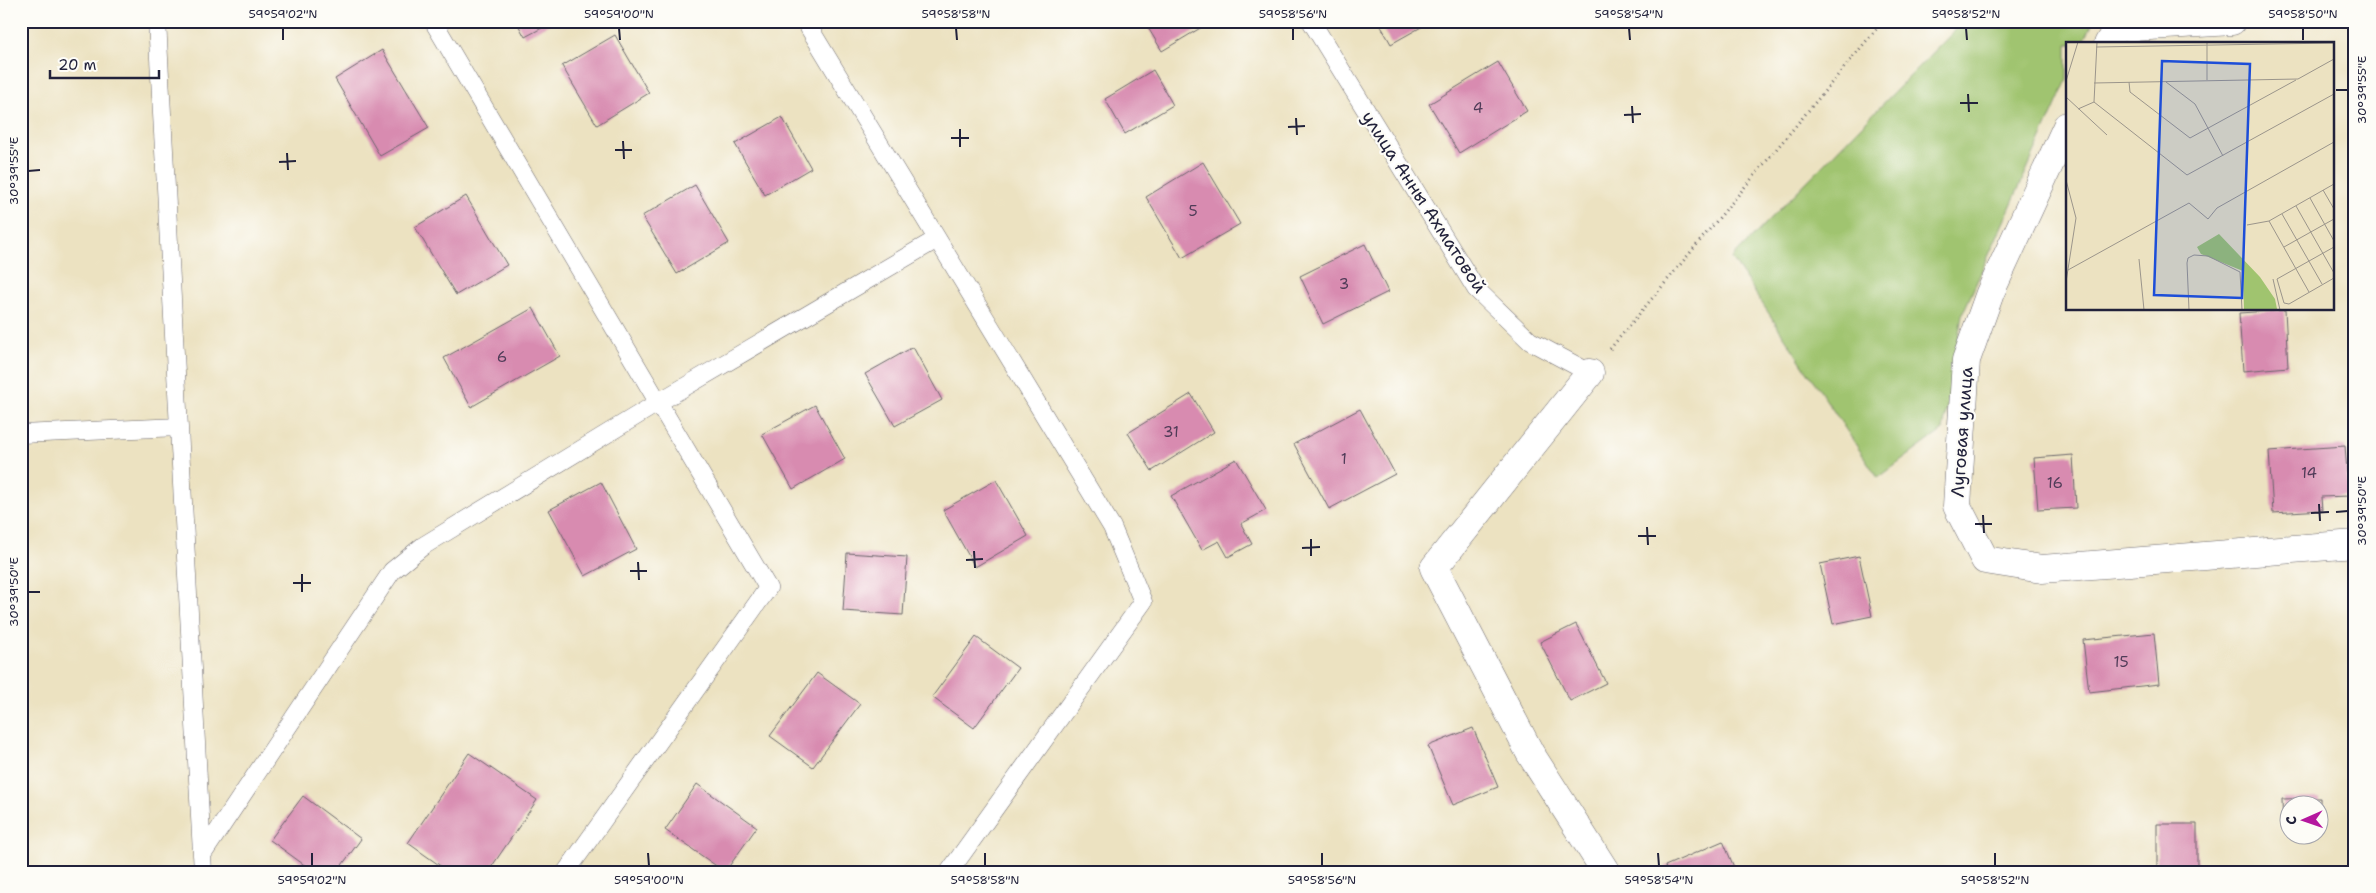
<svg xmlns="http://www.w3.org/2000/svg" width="2376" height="893" font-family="'Shantell Sans',sans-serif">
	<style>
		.green { fill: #a0c46f; stroke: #617355 }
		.building { fill: #d88bb0 }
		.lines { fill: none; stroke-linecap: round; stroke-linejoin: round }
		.lane-casing { stroke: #69656a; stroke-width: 19 }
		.street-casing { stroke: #69656a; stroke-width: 29 }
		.path { stroke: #69656a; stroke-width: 3; stroke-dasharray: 1 4; stroke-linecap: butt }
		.lane { stroke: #fff; stroke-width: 18 }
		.street { stroke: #fff; stroke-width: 28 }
		.ticks { fill: none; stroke: #22223b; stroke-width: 2 }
		.labels { text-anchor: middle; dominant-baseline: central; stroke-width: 4.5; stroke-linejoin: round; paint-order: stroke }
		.number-label { font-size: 15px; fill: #503c58 }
		.street-label { font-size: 18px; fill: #22223b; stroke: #fdfcf7 }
		.inset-road { fill: none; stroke: #9b958b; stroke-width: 1 }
		.view { fill: #1d4ed8; fill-opacity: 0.15; stroke: #1d4ed8; stroke-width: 2.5 }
		.inset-edge { fill: none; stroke: #22223b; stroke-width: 2.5 }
		.neatline { fill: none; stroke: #22223b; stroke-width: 2 }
		.ticks-label { font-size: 12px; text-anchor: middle; fill: #22223b }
	</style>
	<rect width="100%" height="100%" fill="#fdfcf7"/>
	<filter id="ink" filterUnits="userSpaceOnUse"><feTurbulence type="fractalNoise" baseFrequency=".02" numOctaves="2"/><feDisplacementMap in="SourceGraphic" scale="10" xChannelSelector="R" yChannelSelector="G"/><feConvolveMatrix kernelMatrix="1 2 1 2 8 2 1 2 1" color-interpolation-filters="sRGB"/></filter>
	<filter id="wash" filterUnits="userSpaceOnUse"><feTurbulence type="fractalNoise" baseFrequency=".0096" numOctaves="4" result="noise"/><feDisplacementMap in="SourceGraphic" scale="20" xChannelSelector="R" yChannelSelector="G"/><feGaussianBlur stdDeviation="1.12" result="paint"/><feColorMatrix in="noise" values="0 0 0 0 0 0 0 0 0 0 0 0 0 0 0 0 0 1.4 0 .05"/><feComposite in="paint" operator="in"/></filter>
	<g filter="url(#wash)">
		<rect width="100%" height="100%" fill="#ece2c1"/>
		<!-- green -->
		<path class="green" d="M1964 21H2093L2083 44H2067V80L1962 315 1943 430 1878 478 1732 258Z"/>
		<g id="blocks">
			<!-- building -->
			<path class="building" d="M516 21H555L525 37Z
				M1144 21H1212L1162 51Z
				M1378 21H1432L1391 44Z
				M615 35 649 93 597 125 562 66Z
				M382 50 429 128 380 156 335 79Z
				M1498 62 1527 111 1459 153 1429 104Z
				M1153 70 1173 105 1125 134 1105 99Z
				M782 117 811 168 765 195 735 144Z
				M1203 162 1240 224 1182 258 1146 197Z
				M695 185 729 243 677 274 642 216Z
				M466 196 507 265 456 295 415 227Z
				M1365 244 1388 292 1323 324 1300 276Z
				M533 308 560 356 471 407 444 358Z
				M2285 310 2288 367 2243 371 2239 313Z
				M913 347 942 400 895 426 865 374Z
				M1191 394 1214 432 1152 471 1128 433Z
				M815 405 845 459 793 489 762 434Z
				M1360 409 1395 474 1329 509 1294 444Z
				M2345 446 2349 496 2321 497 2322 510 2273 513 2269 451Z
				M2073 455 2076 508 2038 510 2034 458Z
				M1236 459 1266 510 1241 524 1252 544 1228 557 1219 541 1202 550 1171 496Z
				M996 480 1028 536 975 567 943 510Z
				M601 482 636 549 585 576 549 510Z
				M847 553 907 557 903 615 843 611Z
				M1859 556 1872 616 1833 624 1820 564Z
				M1576 624 1606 683 1570 701 1540 642Z
				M2154 633 2159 684 2089 692 2083 640Z
				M976 637 1018 668 974 728 932 697Z
				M817 673 860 704 813 767 770 736Z
				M1473 728 1498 787 1453 805 1428 746Z
				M469 753 537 800 488 872H449L408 843Z
				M697 784 757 827 725 872 665 830Z
				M303 796 361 839 337 872H314L270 840Z
				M2320 798V806H2288V828L2283 829 2282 799Z
				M2157 824H2197V872H2157Z
				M1723 841 1736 872H1667L1665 866Z"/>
		</g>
	</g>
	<g filter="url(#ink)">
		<use href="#blocks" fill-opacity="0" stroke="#69656a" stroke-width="1"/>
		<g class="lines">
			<!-- lane casing -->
			<g class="lane-casing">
				<path id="lane" d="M157 21 203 872
					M433 21 768 588 566 872
					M805 21 1112 527 1143 602 949 872
					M1311 21 1476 289 1530 341 1590 373
					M21 434 179 427
					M202 855 392 571 423 546 659 402 937 239"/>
			</g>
			<!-- street casing -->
			<g class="street-casing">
				<path id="street" d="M2108 44 2117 28 2232 21
					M2067 126 1990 293 1966 360 1957 506 1985 560 2042 569 2355 544
					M1590 373 1434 568 1530 753 1606 872"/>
			</g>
			<!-- path -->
			<path class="path" d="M1610 349 1883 21"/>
			<!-- lane -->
			<use href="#lane" class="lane"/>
			<!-- street -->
			<use href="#street" class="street"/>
		</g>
	</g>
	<!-- ticks -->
	<path class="ticks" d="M283 28V40M619 28 620 40M956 28 957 40M1293 28V40M1629 28 1630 40M1966 28 1967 40M2303 28V40M2336 90H2348M1968 94 1969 112M1960 103H1978M1632 106 1633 123M1624 115 1641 114M1296 118 1297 135M1288 127 1305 126M960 129V147M951 138H969M623 141 624 159M615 150H632M287 153 288 170M279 162 296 161M28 171 40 170M2319 504 2320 521M2336 512 2348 511M2311 513 2329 512M1983 515 1984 533M1975 524H1992M1647 527 1648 545M1638 536H1656M1311 539V556M1302 548 1320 547M974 551 975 568M966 560 983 559M638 562 639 580M630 571H647M302 574V592M293 583H311M28 592H40M312 853V866M648 853 649 866M985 853V866M1322 853V866M1658 853 1659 866M1995 853V866"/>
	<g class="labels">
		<!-- number labels -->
		<g class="number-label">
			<text x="1478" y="108">4</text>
			<text x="1193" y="211">5</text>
			<text x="1344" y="284">3</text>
			<text x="502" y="357">6</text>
			<text x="1171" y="432">31</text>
			<text x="1344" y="459">1</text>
			<text x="2309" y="473">14</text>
			<text x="2055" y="483">16</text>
			<text x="2121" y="662">15</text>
		</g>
		<!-- street labels -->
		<g class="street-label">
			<text transform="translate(1424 202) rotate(57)">улица Анны Ахматовой</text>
			<text transform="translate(1962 432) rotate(-86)">Луговая улица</text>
		</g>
	</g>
	<!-- overview -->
	<g transform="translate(2066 42)">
		<rect width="268" height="268" fill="#ece2c1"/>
		<path d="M153 192 194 235 209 257 211 267H178L177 229 135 212 131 205Z" fill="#a0c46f"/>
		<path class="inset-road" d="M31 0 28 60 121 133 268 52M141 1V38M30 5 268 1M0 39 12 0M63 40 64 50 124 96 230 38M100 40 129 62 157 114M28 41 232 37 268 17M0 55 41 93M12 67 28 60M0 138 10 176 0 240M257 148 268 167M244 156 268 199M230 164 268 231M216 172 256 242M203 179 243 250M181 183 203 179 268 142M218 205 268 177M268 205 211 237 218 261 223 262 268 236M73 217 78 268M2 228 123 161 142 177 151 166 268 100M207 237 214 268M123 268 121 221 122 216 128 213 142 214 174 230 176 268"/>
		<path class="view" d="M96 19 184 22 176 256 88 253Z"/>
		<rect width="268" height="268" class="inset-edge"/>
	</g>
	<!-- margin -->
	<rect width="2376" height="893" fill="none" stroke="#fdfcf7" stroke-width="55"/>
	<!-- north arrow -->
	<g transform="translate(2304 820) rotate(268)"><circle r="24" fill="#fdfcf7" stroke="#a5a5ac"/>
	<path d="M0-4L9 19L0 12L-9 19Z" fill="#b5179e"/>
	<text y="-8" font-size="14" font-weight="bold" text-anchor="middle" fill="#22223b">С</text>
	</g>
	<!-- scale -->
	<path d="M50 70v8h109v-8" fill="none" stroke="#22223b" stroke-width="2.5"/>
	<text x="58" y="70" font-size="15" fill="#22223b" stroke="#fdfcf7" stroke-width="4" paint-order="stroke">20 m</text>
	<rect x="28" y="28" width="2320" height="838" class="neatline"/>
	<g class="ticks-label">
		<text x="283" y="18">59°59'02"N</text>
		<text x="619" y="18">59°59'00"N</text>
		<text x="956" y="18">59°58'58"N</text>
		<text x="1293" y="18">59°58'56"N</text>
		<text x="1629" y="18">59°58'54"N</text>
		<text x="1966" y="18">59°58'52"N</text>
		<text x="2303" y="18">59°58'50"N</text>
		<text transform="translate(2362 90) rotate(-90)" y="4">30°39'55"E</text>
		<text transform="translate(14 171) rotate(-90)" y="4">30°39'55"E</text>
		<text transform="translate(2362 511) rotate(-90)" y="4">30°39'50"E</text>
		<text transform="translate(14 592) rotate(-90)" y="4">30°39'50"E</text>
		<text x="312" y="884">59°59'02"N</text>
		<text x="649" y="884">59°59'00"N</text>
		<text x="985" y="884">59°58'58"N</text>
		<text x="1322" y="884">59°58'56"N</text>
		<text x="1659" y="884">59°58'54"N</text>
		<text x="1995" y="884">59°58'52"N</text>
	</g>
</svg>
